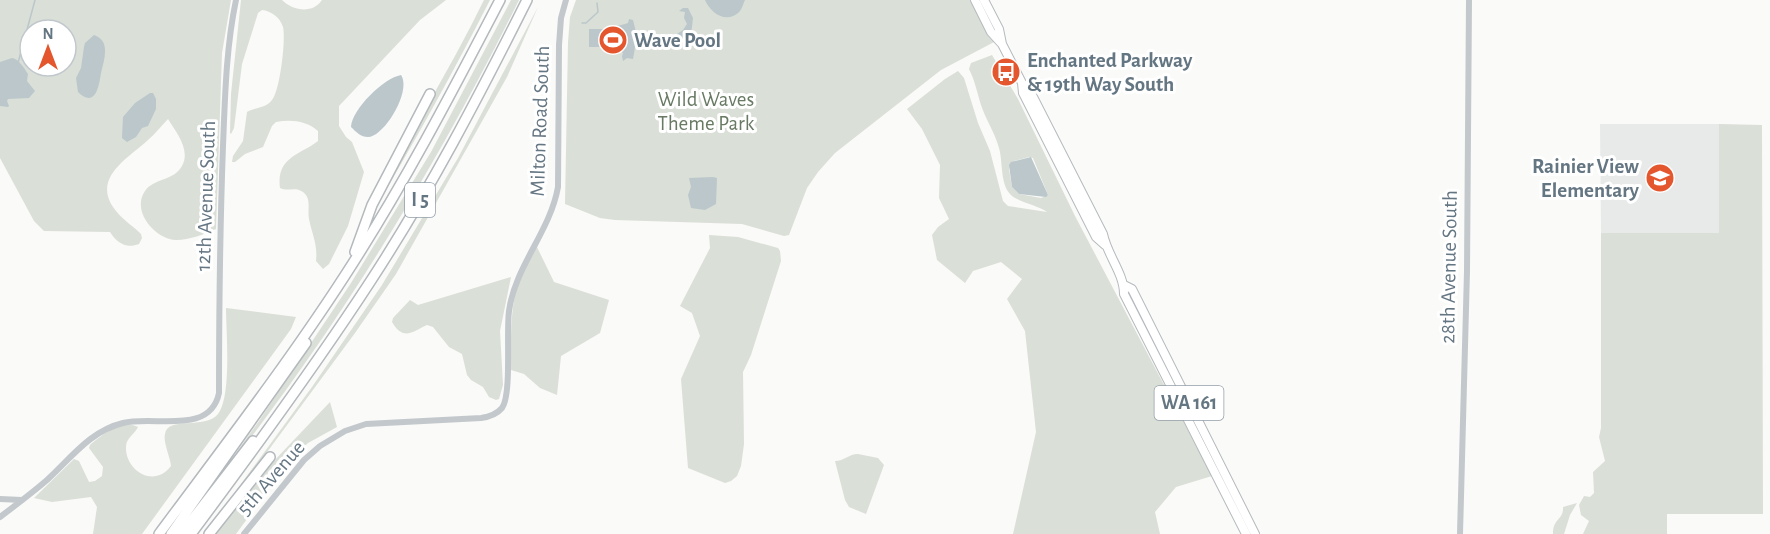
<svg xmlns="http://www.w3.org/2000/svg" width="1770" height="534" font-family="'Alegreya Sans',sans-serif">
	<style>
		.built { fill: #e8e9e9 }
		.green { fill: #dadfd7; fill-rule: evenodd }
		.water { fill: #bbc7cb }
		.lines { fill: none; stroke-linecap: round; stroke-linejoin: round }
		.stream { stroke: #bbc7cb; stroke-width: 1.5 }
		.primary-casing { stroke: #b5babe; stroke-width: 10 }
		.motorway-casing { stroke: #b4b9bd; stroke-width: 12 }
		.tertiary { stroke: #c3c8cc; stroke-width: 6 }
		.primary { stroke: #fff; stroke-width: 8 }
		.motorway { stroke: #fff; stroke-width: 9 }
		.labels { text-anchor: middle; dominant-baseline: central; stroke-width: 6; stroke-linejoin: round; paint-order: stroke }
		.shield { fill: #fff; stroke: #939fa8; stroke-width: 1.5 }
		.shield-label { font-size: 20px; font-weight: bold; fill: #657683 }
		.poi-label { font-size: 21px; font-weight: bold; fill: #657683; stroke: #fff; text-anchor: start }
		.park-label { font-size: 21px; fill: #687a64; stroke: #fff }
		.street-label { font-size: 21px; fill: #657683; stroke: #fff }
	</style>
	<rect width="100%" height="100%" fill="#fafaf8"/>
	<!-- built -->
	<path class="built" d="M1600 124H1719V233H1601Z"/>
	<!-- green -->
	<path class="green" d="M0 0H231L222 53 216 229C204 234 190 240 176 240 155 239 131 211 145 191 154 178 174 181 182 166 191 150 176 132 168 119 161 126 155 134 148 140 127 159 90 179 116 211 123 220 133 226 141 234L142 238 139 244C126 249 117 243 110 232L44 231 34 221 0 158ZM30 30H66V66H30Z
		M241 0H282C293 11 313 14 322 0H446L420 20 339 106V126L346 137 352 142 364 172 348 226 329 264 323 269 316 261C318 245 312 234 309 219 307 209 312 199 303 192 295 186 288 192 280 188 276 157 300 155 318 141V131C307 121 291 119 276 122L272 126 263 147 245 154 235 162H232L233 156 243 141 247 112C255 107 265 109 272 100 280 91 286 39 283 27 280 17 271 11 262 10L258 13 242 64 234 128 231 134 230 133 231 94Z
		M484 0H490C455 69 417 137 378 204L370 213C405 140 449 72 484 0Z
		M511 0H519C441 158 350 308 243 448 223 474 203 502 182 527L259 421 351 283 431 152Z
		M576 0H974L996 41 941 70 835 153 818 172 807 188 789 235 784 236 742 224 615 220 600 218 565 204 568 42 570 17Z
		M538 7 507 77 396 274 355 333 208 532H206L312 387 382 285 458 158Z
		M992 55 1018 99 1075 216 1212 476 1176 487 1155 512 1160 534H1013L1036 432 1025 331 1007 299 1022 279 1001 262 973 271 965 283 937 260 932 235 938 227 949 219 939 198 940 165 922 129 907 109 945 79 958 71 964 78 978 123 990 151 1003 201 1008 206 1047 212C1038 205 1017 202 1010 194 1000 183 1003 161 999 148 995 133 986 120 981 105 977 92 975 81 969 69L971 63ZM1029 157 1033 158 1048 195 1041 198 1019 194 1012 187 1009 169 1014 161Z
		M1719 124 1762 125 1763 514H1667V534H1583L1589 521 1581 515 1579 505 1584 496 1590 497 1594 493 1593 472 1605 461 1599 437 1601 428V233H1719Z
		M709 235 738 237 778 248 780 251 781 261 751 355 743 372 744 444 741 466 737 476 731 481 725 483 688 468 681 379 700 336 692 313 680 306 710 248Z
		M537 247 554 282 609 300 600 333 561 356 557 395 540 388 524 374 511 370C511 343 510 316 516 290 520 274 529 261 537 247Z
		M511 277 500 331 503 385 499 399 496 400 489 397 483 387 471 380 467 375 462 354 449 347 433 327 427 325C413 331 404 342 392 322L393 318 410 300 418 305Z
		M226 308 296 317 291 329 142 534H93L97 507 91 497 52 502 34 498 74 459 79 461 89 482 95 481 102 476 103 467 89 448 90 445C102 435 121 419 138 427 135 434 126 438 126 447 125 470 154 489 171 466 170 456 163 443 165 434 167 416 205 430 218 414 232 396 226 332 226 308Z
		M330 402 337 427 308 443 294 455 236 534H215L272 463Z
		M858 454 878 458 884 465 866 514 849 507 845 500 835 461C844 461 849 454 858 454Z
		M1577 503 1570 515 1564 534H1553C1553 518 1564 520 1563 507Z"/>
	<!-- water -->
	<path class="water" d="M705 0H745C743 4 742 10 738 13 725 24 710 12 705 0Z
		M683 8H688L693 18 691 35 687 39H678L674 36 683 30 687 24 684 18 685 12 679 11Z
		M629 19 633 20 637 36 633 59 627 58 623 61 622 56 623 53C615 46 600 47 589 47V29H605L625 24 628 23Z
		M94 35C99 37 102 39 104 44 107 53 103 64 101 73 99 85 96 109 78 92L76 78 81 68 84 47 85 43Z
		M12 58C19 59 24 68 28 74L27 81 35 91 29 98 8 99 7 101 9 106 8 107 0 106V62Z
		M401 75C412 91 384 137 368 137 361 137 356 132 351 127 352 109 384 78 401 75Z
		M150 93H153L156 99V109L148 126 142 128 136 137 127 142 122 138 123 117 135 103Z
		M1031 157 1048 195 1046 197 1019 194 1012 187 1009 165 1011 162Z
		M713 177 717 178 716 204 705 210 691 208 688 195 691 187 689 178Z"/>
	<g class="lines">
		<!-- stream -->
		<path class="stream" d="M582 23H586L598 12 597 3
			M18 63 35 0"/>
		<!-- primary casing -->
		<g class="primary-casing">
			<path id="primary" d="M975 0 991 32 1001 43
				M984 0 999 29 1002 44 1022 83 1023 93 1096 237 1105 245
				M1022 83 1030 91 1103 234C1107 255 1124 273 1124 294L1246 534
				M1124 285 1132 289 1255 534"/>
		</g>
		<!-- motorway casing -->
		<g class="motorway-casing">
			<path id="motorway" d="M355 252 372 205 430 94
				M159 534C222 449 287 365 344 277 402 188 451 94 500 0
				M171 534 306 343
				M181 534 253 441
				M191 534C253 451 314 368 370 282 429 192 479 96 527 0
				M209 534 270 457"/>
		</g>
		<!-- tertiary -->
		<path class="tertiary" d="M0 499 22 500
			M0 517C16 505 32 493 47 480 71 458 90 431 123 423 154 415 210 436 219 393 219 310 220 228 223 146 225 97 226 48 236 0
			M244 534 304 460 320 446 345 431 366 424 481 418C488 417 497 414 502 408 512 394 506 332 509 311 515 266 550 232 558 187L559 45 561 18 566 0
			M1460 534 1467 271 1469 0"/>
		<!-- primary -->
		<use href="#primary" class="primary"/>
		<!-- motorway -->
		<use href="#motorway" class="motorway"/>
	</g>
	<!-- icons -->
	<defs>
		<g id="stadium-disc" transform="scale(1.5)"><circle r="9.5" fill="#e4572e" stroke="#fff"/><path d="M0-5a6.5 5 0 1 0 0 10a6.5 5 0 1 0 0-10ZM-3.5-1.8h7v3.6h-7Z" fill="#fff"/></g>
		<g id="bus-disc" transform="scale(1.5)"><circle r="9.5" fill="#e4572e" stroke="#fff"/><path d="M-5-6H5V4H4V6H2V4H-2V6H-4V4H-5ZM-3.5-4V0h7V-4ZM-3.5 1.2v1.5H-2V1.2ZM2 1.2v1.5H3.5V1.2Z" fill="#fff"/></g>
		<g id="school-disc" transform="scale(1.5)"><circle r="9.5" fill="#e4572e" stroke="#fff"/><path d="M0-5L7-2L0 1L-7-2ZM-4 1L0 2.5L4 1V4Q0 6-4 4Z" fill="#fff"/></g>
	</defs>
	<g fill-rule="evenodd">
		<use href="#stadium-disc" x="613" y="40"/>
		<use href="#bus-disc" x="1006" y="72"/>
		<use href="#school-disc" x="1660" y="178"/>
	</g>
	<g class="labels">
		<!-- shield labels -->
		<g class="shield">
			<rect x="405" y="183" width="30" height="34" rx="4.5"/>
			<rect x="1154.5" y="386" width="69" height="34" rx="4.5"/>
		</g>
		<g class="shield-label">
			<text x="420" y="200">I 5</text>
			<text x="1189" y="403">WA 161</text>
		</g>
		<!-- poi labels -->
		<g class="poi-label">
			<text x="634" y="40">Wave Pool</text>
			<text x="1027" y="60">Enchanted Parkway<tspan x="1027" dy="24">&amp; 19th Way South</tspan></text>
			<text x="1639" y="166" text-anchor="end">Rainier View<tspan x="1639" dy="24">Elementary</tspan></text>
		</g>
		<!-- park labels -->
		<g class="park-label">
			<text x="706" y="99">Wild Waves<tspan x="706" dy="24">Theme Park</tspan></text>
		</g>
		<!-- street labels -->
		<g class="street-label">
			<text transform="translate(540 121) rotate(-88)">Milton Road South</text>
			<text transform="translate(206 196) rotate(-88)">12th Avenue South</text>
			<text transform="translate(1449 267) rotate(-89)">28th Avenue South</text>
			<text transform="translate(271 478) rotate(-49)">5th Avenue</text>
		</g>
	</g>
	<!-- north arrow -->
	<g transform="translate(48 48)"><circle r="28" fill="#ffffff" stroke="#c1c8cd" stroke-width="1.5"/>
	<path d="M0-4.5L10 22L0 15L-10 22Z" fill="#e4572e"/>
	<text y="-9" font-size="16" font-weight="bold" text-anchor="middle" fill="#657683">N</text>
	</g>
</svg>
